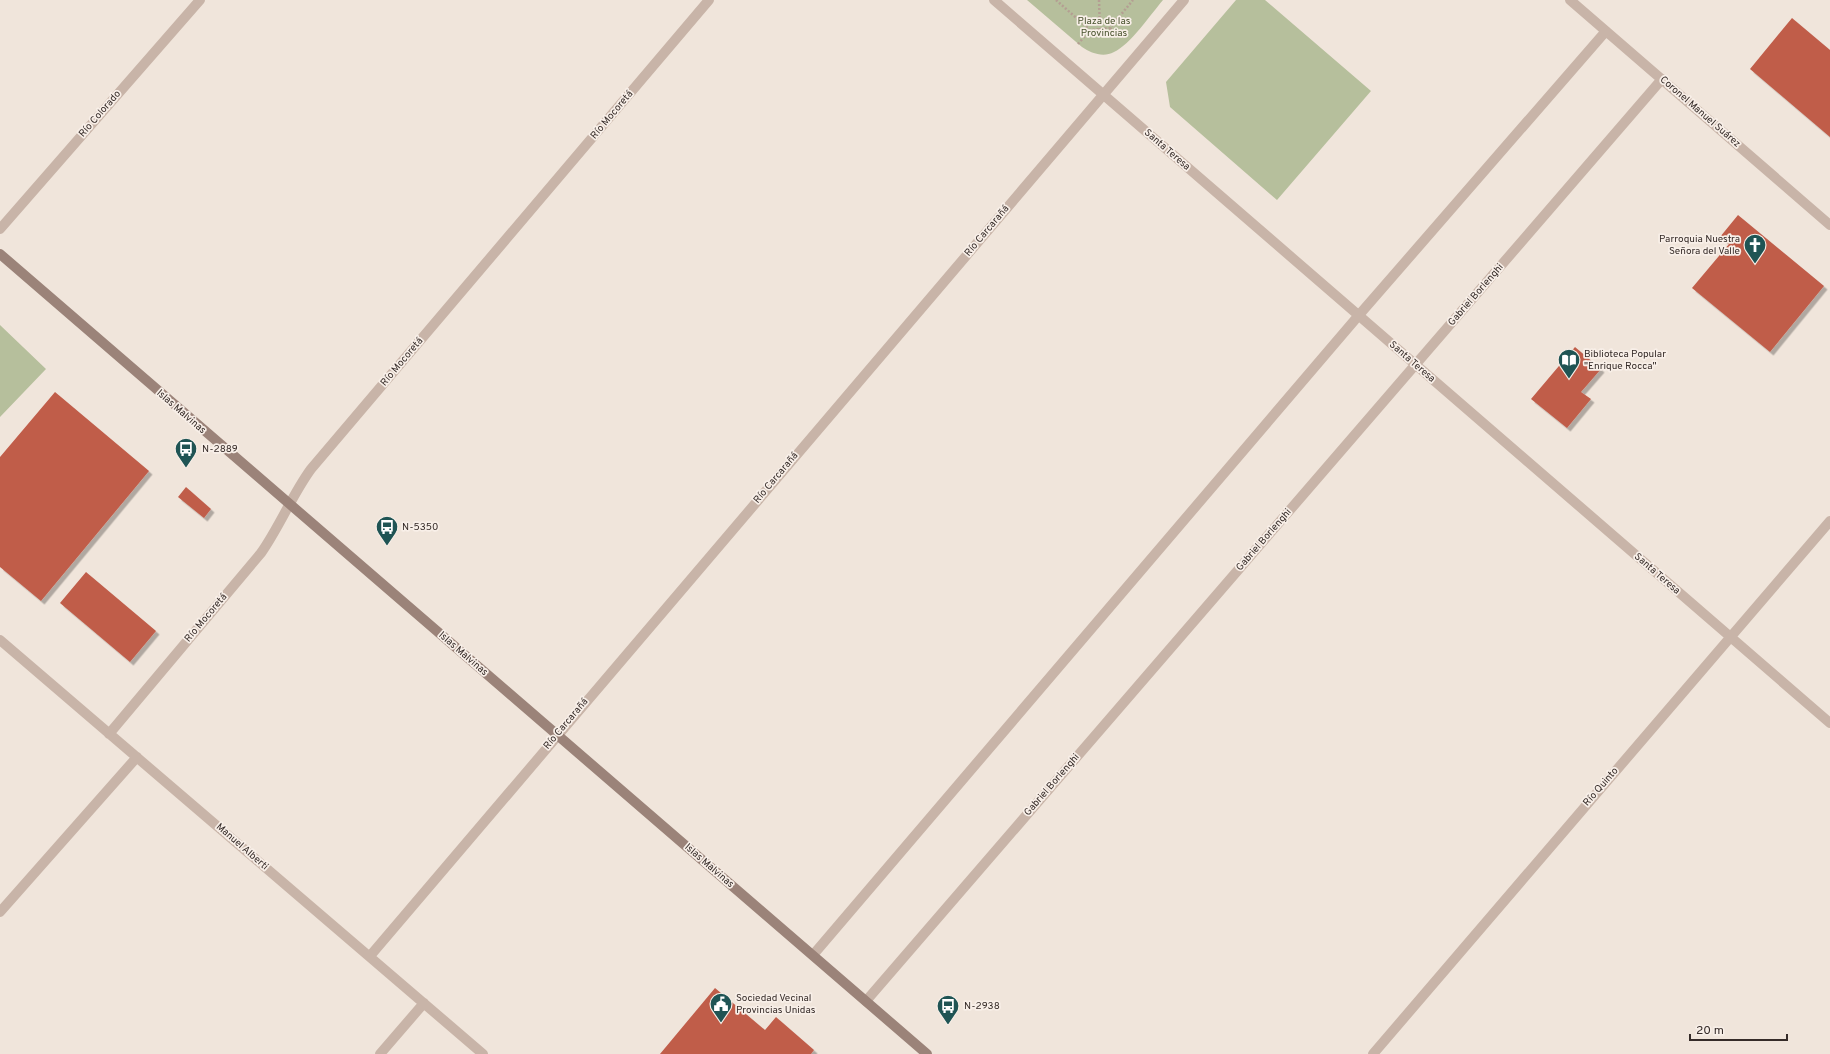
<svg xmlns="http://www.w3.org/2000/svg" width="1830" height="1054" font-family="Overpass,sans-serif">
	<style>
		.green { fill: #b6bf9c }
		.building { fill: #c05d4a; filter: url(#shadow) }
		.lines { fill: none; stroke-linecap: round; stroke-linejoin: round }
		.path { stroke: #b49e92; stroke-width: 2.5; stroke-dasharray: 2 2; stroke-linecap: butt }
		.street { stroke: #c8b4a8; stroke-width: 10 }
		.secondary { stroke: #9b8379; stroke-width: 10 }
		.labels { text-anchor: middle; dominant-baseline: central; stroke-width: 3.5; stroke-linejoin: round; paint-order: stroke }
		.park-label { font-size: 10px; fill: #48522d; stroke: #f8efe8 }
		.street-label { font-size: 10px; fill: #352b28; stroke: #f8efe8 }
		.poi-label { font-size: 10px; fill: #352b28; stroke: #f8efe8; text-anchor: start }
	</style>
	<defs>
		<filter id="shadow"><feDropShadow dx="3.5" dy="3.5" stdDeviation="0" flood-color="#0004"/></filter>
	</defs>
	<rect width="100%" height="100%" fill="#f0e5db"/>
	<!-- green -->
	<path class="green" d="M1027 0H1163C1151 14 1130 45 1114 52 1103 58 1091 53 1082 47Z
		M1236 0H1265L1371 91 1277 200 1170 107 1166 82Z
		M0 325 46 369 0 417Z"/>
	<!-- building -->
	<path class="building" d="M1792 18 1830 50V137L1750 69Z
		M1738 215 1824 286 1770 352 1692 288 1729 244 1720 237Z
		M1575 347 1601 369 1581 392 1591 399 1567 428 1531 399Z
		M55 392 149 471 41 601 0 567V457Z
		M186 487 211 509 204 518 178 497Z
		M86 572 156 631 130 662 60 603Z
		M715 988 765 1030 776 1017 814 1050 811 1054H660Z"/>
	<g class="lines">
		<!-- path -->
		<path class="path" d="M1056 0 1090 30 1110 28 1133 0
			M1099 0 1100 29
			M1110 28 1122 38
			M1078 44 1090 30"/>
		<!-- street -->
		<path class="street" d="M994 0 1830 723
			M1570 0 1830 225
			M0 229 200 0
			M0 640 483 1054
			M109 734 261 553C280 526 292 495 311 469L709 0
			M0 912 137 757
			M813 955 1359 315 1606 31
			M370 956 1184 0
			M866 1001 1662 79
			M380 1054 424 1003
			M1373 1054 1830 521"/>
		<!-- secondary -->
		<path class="secondary" d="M0 254 927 1054"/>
	</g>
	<!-- icons -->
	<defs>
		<g id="church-pin" transform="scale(1.15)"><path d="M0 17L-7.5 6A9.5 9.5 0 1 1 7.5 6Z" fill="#1f5454" stroke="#f8efe8"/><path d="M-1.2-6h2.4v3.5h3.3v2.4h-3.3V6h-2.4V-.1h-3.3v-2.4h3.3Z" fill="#fff"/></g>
		<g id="library-pin" transform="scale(1.15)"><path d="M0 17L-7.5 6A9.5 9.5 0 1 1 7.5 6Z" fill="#1f5454" stroke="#f8efe8"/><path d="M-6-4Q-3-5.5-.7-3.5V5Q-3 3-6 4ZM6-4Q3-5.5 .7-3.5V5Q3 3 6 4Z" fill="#fff"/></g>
		<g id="bus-pin" transform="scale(1.15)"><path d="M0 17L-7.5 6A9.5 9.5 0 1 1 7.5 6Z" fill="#1f5454" stroke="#f8efe8"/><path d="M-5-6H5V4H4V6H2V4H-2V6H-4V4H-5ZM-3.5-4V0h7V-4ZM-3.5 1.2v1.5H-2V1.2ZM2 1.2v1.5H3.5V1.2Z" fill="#fff"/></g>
		<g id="civic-pin" transform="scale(1.15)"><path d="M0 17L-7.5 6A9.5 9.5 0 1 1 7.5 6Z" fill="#1f5454" stroke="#f8efe8"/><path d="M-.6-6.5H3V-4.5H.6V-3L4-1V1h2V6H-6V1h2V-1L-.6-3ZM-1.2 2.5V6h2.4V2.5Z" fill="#fff"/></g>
	</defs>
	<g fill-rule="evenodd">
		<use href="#church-pin" x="1755" y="245"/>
		<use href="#library-pin" x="1569" y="360"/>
		<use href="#bus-pin" x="186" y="449"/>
		<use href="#bus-pin" x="387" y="527"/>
		<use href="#civic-pin" x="721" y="1004"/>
		<use href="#bus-pin" x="948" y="1006"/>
	</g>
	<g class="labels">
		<!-- park labels -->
		<g class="park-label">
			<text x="1104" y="21">Plaza de las<tspan x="1104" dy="12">Provincias</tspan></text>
		</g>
		<!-- street labels -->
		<g class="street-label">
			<text transform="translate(1700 112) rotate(41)">Coronel Manuel Suárez</text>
			<text transform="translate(100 114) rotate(-49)">Río Colorado</text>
			<text transform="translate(612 115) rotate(-50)">Río Mocoretá</text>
			<text transform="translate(1167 150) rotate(41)">Santa Teresa</text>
			<text transform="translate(987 231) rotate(-50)">Río Carcarañá</text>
			<text transform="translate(1476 295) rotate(-49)">Gabriel Borlenghi</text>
			<text transform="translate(402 362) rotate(-50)">Río Mocoretá</text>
			<text transform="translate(1412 362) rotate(41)">Santa Teresa</text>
			<text transform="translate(181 412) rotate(41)">Islas Malvinas</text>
			<text transform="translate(776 478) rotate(-50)">Río Carcarañá</text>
			<text transform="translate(1264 540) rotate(-49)">Gabriel Borlenghi</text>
			<text transform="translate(1657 574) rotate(41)">Santa Teresa</text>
			<text transform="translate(206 618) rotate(-50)">Río Mocoretá</text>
			<text transform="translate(463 654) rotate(41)">Islas Malvinas</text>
			<text transform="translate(566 724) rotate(-50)">Río Carcarañá</text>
			<text transform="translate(1052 785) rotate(-49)">Gabriel Borlenghi</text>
			<text transform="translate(1601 787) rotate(-49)">Río Quinto</text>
			<text transform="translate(242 847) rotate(41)">Manuel Alberti</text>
			<text transform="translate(709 866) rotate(41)">Islas Malvinas</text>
		</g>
		<!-- poi labels -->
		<g class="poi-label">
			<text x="1740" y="239" text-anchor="end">Parroquia Nuestra<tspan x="1740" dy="12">Señora del Valle</tspan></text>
			<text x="1584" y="354">Biblioteca Popular<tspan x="1584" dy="12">"Enrique Rocca"</tspan></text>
			<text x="202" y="449">N-2889</text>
			<text x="402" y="527">N-5350</text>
			<text x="736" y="998">Sociedad Vecinal<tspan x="736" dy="12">Provincias Unidas</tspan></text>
			<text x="964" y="1006">N-2938</text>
		</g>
	</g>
	<!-- scale -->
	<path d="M1690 1034v6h97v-6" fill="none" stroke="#352b28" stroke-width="2"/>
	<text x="1696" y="1034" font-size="12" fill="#352b28" stroke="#f8efe8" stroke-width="3" paint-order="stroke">20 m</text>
</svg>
